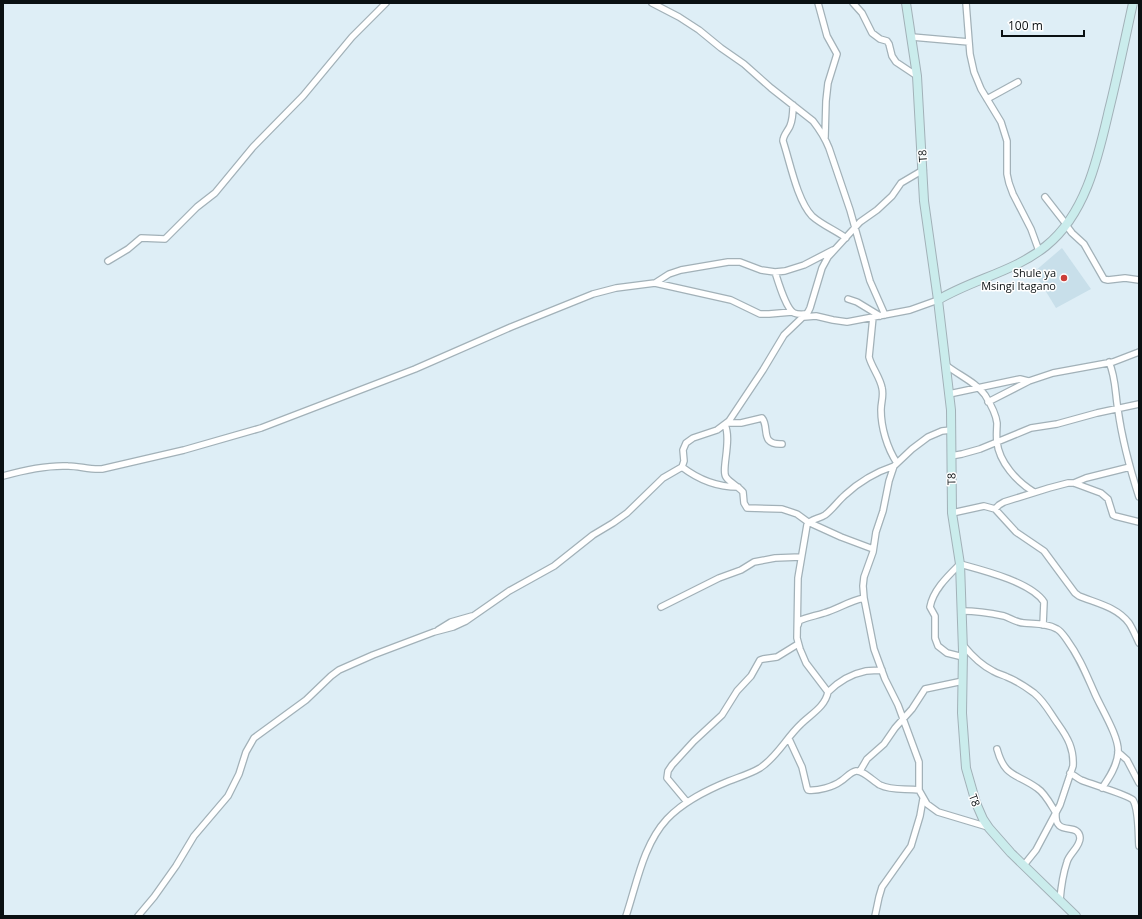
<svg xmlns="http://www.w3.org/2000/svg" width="1142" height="919" font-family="'Open Sans',sans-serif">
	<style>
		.built { fill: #c8dfea }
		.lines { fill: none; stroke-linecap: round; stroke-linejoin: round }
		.street-casing { stroke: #a2b1b8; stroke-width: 8 }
		.secondary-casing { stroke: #a2b1b8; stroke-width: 10 }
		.street { stroke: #fff; stroke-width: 5.5 }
		.secondary { stroke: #caecec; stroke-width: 8 }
		.poi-dot { fill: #cb3d38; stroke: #fff; stroke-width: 1.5 }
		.labels { text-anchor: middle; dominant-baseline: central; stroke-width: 3; stroke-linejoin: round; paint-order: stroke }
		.street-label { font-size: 11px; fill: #0a1012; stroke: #fff }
		.poi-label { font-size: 11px; fill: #0a1012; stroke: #fff; text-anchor: end }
	</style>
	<rect width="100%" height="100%" fill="#deeef6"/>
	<!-- built -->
	<path class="built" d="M1062 248 1091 289 1056 308 1034 272Z"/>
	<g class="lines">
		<!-- street casing -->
		<g class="street-casing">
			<path id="street" d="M652 3 679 17 699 30 721 48 744 64 771 88 813 121C820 130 825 138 829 148L850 210 870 281 885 315
				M818 3 827 36 837 54 828 83 826 101 825 137
				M853 3 862 13 872 33 880 39 887 41 889 44 892 56 896 62 917 76
				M966 3 970 54 974 72 981 89 1001 122 1007 141V174L1009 183 1013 194 1031 229 1039 251
				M912 37 969 42
				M987 99 1018 82
				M793 105C793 112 793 119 790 126 788 131 783 135 783 141 790 162 797 200 812 216 822 225 835 230 846 238
				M1045 197 1066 224
				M1066 225 1072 233 1084 244 1104 279 1108 280 1125 278 1139 280
				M108 261 128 249 141 238 165 239 197 207 215 193 253 147 303 96 352 37 386 3
				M775 272C778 281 786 309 794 313 798 315 803 314 807 314
				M655 283 731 300 760 314H769L792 312
				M848 299 857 302 880 316
				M804 317 816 316 833 320 847 322 910 310 938 300
				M873 317 869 357C872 368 880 377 882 388 884 396 881 402 881 410 881 427 887 448 897 463
				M1109 362C1116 378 1115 393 1118 410 1122 439 1130 469 1139 497
				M946 365C958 375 976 382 985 395 990 403 996 414 997 423 997 429 996 435 997 442 999 462 1017 482 1034 492
				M949 394 1020 379 1028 381
				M988 402 1029 381 1053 373 1113 362 1139 352
				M727 423H741L762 418C770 427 759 445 782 444
				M725 425C732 440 721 470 726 477 730 483 738 486 743 492L744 503 747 508 782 509 797 514 808 522 841 537 873 549
				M951 430 942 431 928 437 912 449 894 466 889 481 883 511 876 532 873 552 864 577 863 586 864 598 874 649 885 679 898 705 919 762V790L927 804 938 812 988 827
				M951 456 962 454 980 449 1031 428 1057 424 1097 413 1139 404
				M682 467C699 480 717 487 738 487
				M3 476C24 470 46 465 68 466 79 466 90 470 102 469L184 450 261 428 415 369 511 327 593 294 616 288 655 283 669 274 681 270 728 262H740L761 270 775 272 785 271 804 265 833 250
				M1074 483 1086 478 1130 467
				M995 509 999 505 1004 502 1049 488 1068 483H1074L1101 493 1108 499 1113 515 1115 516 1139 522
				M952 513 984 506 995 509 1016 532 1044 551 1075 593 1079 596C1096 603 1117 607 1129 623 1133 629 1136 637 1139 643
				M661 607 719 578 741 570 754 562 775 558 801 557
				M962 611C976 611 990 613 1004 616 1010 618 1017 623 1024 623 1035 624 1047 623 1057 629 1061 631 1064 636 1067 640 1080 658 1086 674 1095 694 1101 708 1120 738 1118 753 1117 766 1109 778 1102 788
				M798 625 799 621C807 617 815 616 824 613 838 609 849 601 864 598
				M438 630 451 622 472 616
				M963 645C972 656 981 665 993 671 998 674 1003 675 1007 677 1017 681 1026 687 1034 693 1045 702 1050 713 1058 724 1068 738 1074 749 1073 766L1060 805 1036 850 1024 865
				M963 657 947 653 938 646 935 638V616L930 607C933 590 948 576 960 564 982 570 1031 582 1044 602L1043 625
				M828 692C838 682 851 674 866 671 871 670 877 671 882 670
				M789 739 802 767 807 788 808 790C818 791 833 787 841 781 846 778 850 772 856 771 863 770 873 781 880 785 892 791 906 788 919 790
				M997 749C1005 778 1016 773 1037 788 1045 793 1051 805 1056 813 1054 838 1079 821 1080 838 1080 847 1069 854 1067 862 1063 874 1061 888 1060 900
				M1118 752 1127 760 1139 783
				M860 771 867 759 884 744 895 728 912 709 925 689 963 681
				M1070 773C1074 775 1077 778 1081 780 1090 784 1129 795 1133 800 1139 810 1138 834 1139 846
				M687 802 667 778 668 771 672 765 694 741 722 715 737 691 751 676 760 660 763 659 777 657 798 644
				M138 916 154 897 176 866 194 836 228 796 239 774 246 752 254 738 306 700 331 676 339 670 373 655 434 632 453 627 466 621 509 591 554 566 593 535 613 523 627 513 663 478 682 467 684 461 683 450 686 443 693 438 717 430 729 421 763 370 784 335 808 312 810 308 822 268 828 257 860 222 877 210 892 196 901 183 923 170
				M626 916C637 883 643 845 667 819 684 801 707 790 729 781 739 777 750 774 760 768 777 757 786 738 801 724 811 714 825 707 828 692L806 663 800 649 797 638 798 578 807 525C810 519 819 519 825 515 833 509 838 501 845 495 859 482 876 472 894 466
				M875 916 879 897 882 887 911 846 920 816 923 799"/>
		</g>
		<!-- secondary casing -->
		<g class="secondary-casing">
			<path id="secondary" d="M906 3 917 76 924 201 938 300 951 410 952 513 960 564 963 651 962 713 966 768 976 803 983 819 989 828 1011 853 1076 916
				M938 300C973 279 1014 272 1046 246 1086 214 1098 157 1109 110 1118 74 1125 39 1133 3"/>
		</g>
		<!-- street -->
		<use href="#street" class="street"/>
		<!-- secondary -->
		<use href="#secondary" class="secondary"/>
	</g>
	<!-- markers -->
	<circle class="poi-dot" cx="1064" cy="278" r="4"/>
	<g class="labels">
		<!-- street labels -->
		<g class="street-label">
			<text transform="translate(922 156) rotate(-94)">T8</text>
			<text transform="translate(951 479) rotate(-91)">T8</text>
			<text transform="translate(975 800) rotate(70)">T8</text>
		</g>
		<!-- poi labels -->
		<g class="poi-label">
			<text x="1056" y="272">Shule ya<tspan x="1056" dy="13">Msingi Itagano</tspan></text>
		</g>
	</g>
	<!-- border -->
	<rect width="1142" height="919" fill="none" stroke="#0a1012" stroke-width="8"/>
	<!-- scale -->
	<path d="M1002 30v6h82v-6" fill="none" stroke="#0a1012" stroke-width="2"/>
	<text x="1008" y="30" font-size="12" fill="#0a1012" stroke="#ffffff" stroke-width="3" paint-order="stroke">100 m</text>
</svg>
